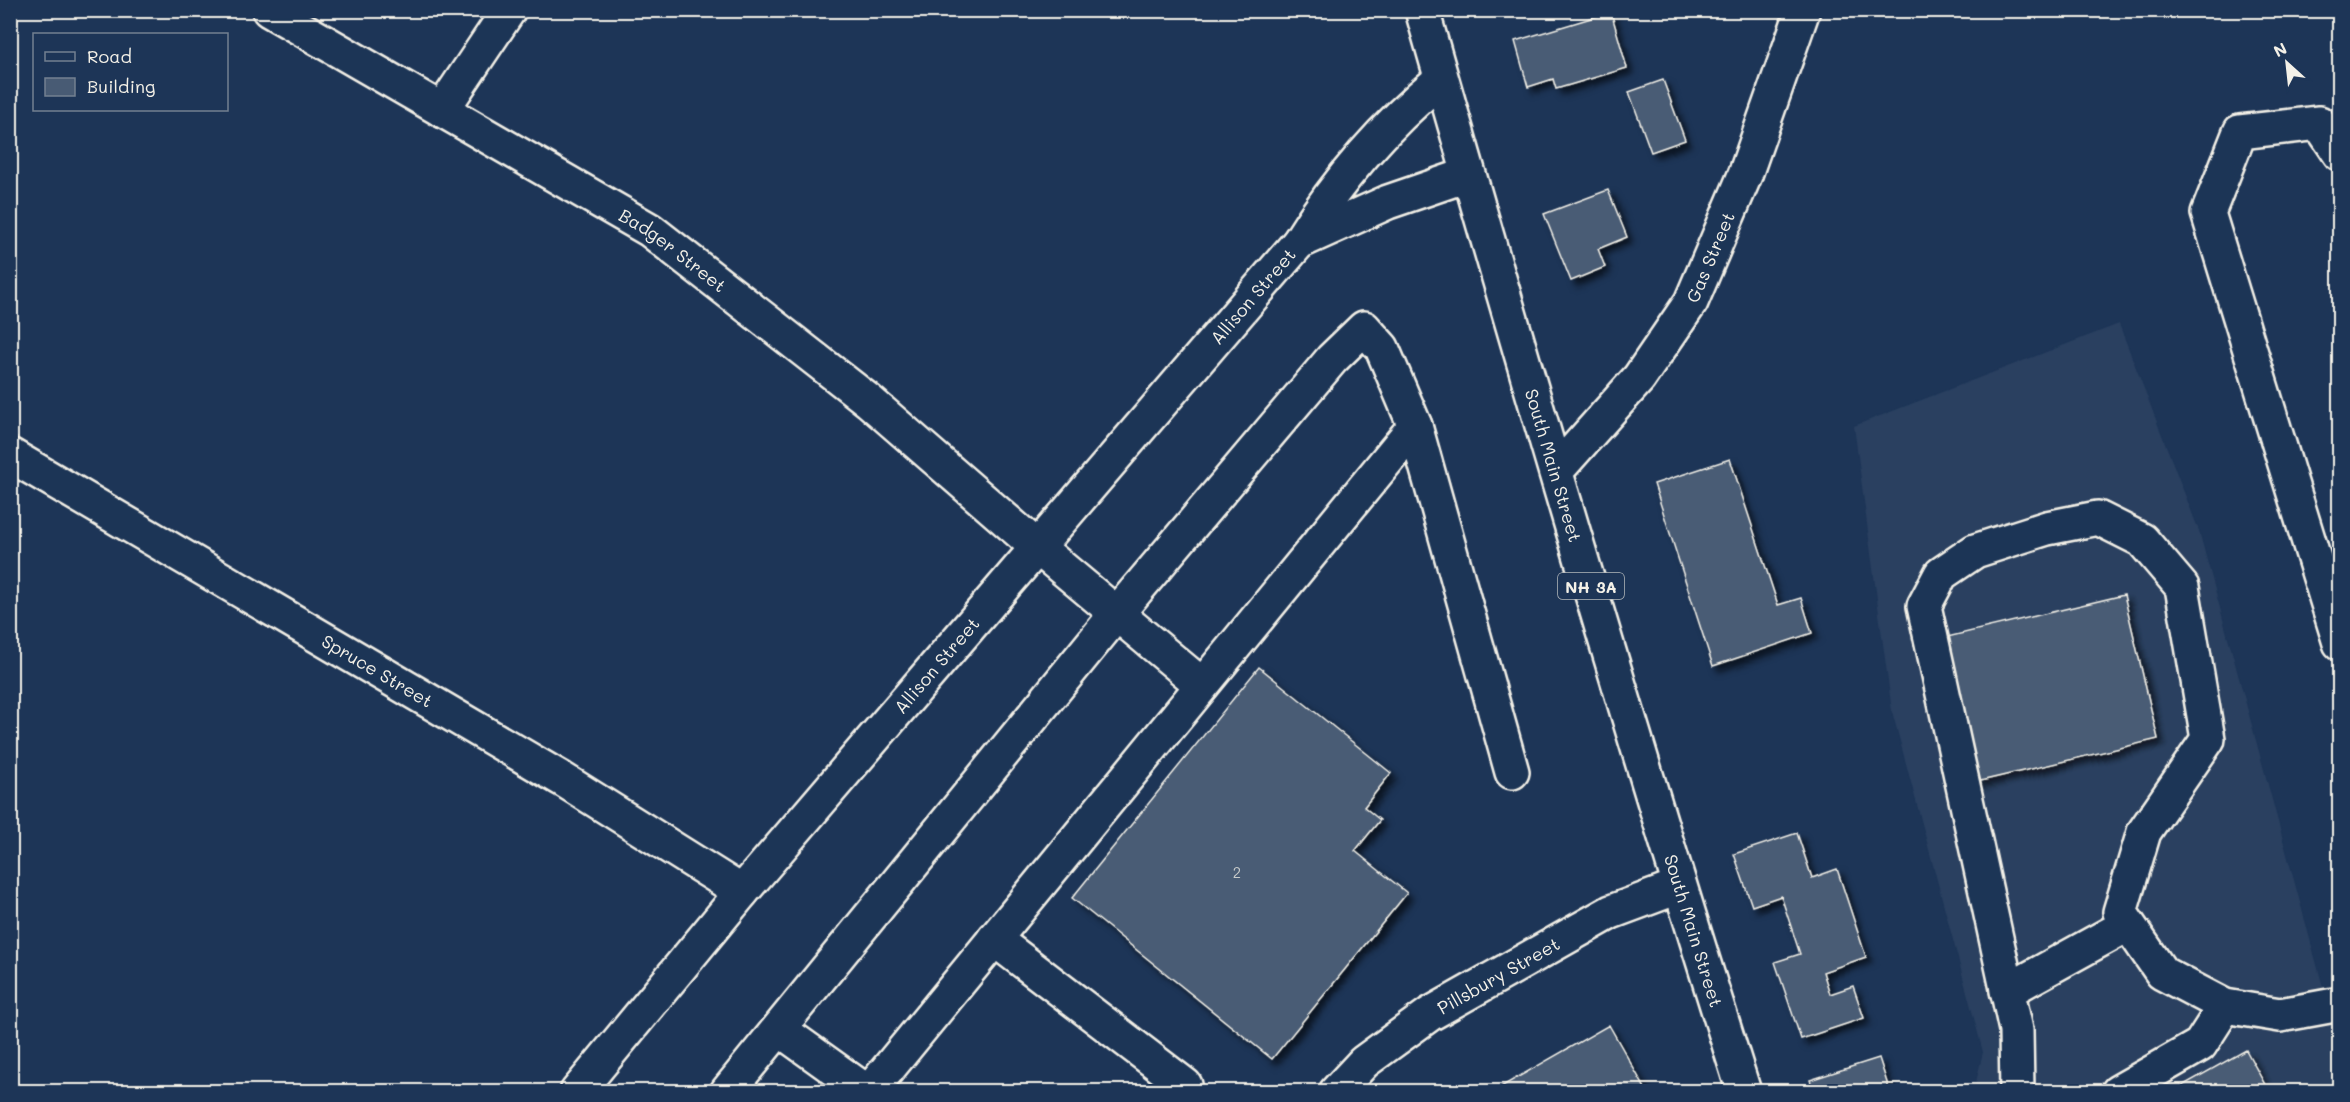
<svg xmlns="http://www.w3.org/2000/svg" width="2350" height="1102" font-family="Mali,sans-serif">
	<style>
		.built { fill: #2a4060 }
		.building { fill: #485b74; stroke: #f4f1e8; stroke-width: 1.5; filter: url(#shadow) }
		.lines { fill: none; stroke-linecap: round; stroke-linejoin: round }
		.minor-casing { stroke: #f4f1e8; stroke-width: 38 }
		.major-casing { stroke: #f4f1e8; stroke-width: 38 }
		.minor { stroke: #1d3557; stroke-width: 33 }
		.major { stroke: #1d3557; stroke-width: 33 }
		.labels { text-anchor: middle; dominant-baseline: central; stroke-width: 4.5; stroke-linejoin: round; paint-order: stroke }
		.number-label { font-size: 15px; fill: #c9cccb }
		.shield { fill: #1d3557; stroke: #b4b9bc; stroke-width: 1.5 }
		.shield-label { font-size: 16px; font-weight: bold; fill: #f4f1e8 }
		.street-label { font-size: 18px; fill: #f4f1e8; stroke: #1d3557 }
	</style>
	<defs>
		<filter id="shadow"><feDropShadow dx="5.5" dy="5.5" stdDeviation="3" flood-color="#0009"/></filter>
	</defs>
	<rect width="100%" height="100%" fill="#1d3557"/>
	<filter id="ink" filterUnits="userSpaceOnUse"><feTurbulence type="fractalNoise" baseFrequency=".0167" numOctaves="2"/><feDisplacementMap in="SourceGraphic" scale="12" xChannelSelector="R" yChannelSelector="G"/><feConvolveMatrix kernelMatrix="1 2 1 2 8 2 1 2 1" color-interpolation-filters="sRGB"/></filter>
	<g filter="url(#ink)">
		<!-- built -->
		<path class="built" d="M2119 324 2199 531 2339 1046V1091H1974L1983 1052 1892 711 1854 426Z"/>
		<!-- building -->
		<path class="building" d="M1611 12 1627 68 1556 89 1553 79 1528 87 1515 41Z
			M1663 80 1685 140 1651 152 1629 92Z
			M1608 190 1627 237 1598 249 1605 267 1571 281 1544 214Z
			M1730 459 1778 605 1801 598 1812 633 1713 666 1654 484Z
			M2124 595 2158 739 1976 782 1943 638Z
			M1259 667 1391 773 1364 807 1380 820 1355 851 1407 893 1272 1059 1072 898Z
			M1797 833 1812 878 1837 869 1866 957 1823 972 1830 994 1853 986 1864 1018 1801 1039 1775 962 1800 954 1781 896 1752 906 1734 854Z
			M1609 1025 1647 1092H1492Z
			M2246 1050 2269 1092H2171Z
			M1879 1058 1890 1092H1814L1810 1080Z"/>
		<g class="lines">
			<!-- minor casing -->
			<g class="minor-casing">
				<g id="minor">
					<path id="s1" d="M269 10 650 230 869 401 1037 547 1202 685"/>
					<path d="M442 110 509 10"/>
					<path d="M2340 154 2319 123 2240 132 2208 213 2340 643"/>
					<path d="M1299 242 1388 202 1467 175"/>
					<path d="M1415 426 1512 772"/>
					<path id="s2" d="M10 455 562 779 742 892"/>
					<path id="s3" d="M1557 470 1639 378 1691 302 1745 175 1803 10"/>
					<path d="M994 939 1185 1085 1181 1092"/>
					<path d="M2007 991 2127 925"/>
					<path d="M779 1029 867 1092"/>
					<path id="s4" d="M577 1092 742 892 1299 242C1338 179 1384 126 1441 79"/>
					<path d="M727 1092 1118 612 1332 359 1364 328 1382 348 1415 426 869 1092"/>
					<path id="s5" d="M1336 1092 1364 1062 1430 1014 1611 912 1678 887"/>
					<path d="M2017 1092 2016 1030 1924 606 1941 574 1975 551 2047 528 2098 518 2142 540 2182 587 2208 739 2144 832 2120 912 2162 973 2225 1006 2280 1015 2340 1004"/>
					<path d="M2118 1092 2200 1045 2225 1006"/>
				</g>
			</g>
			<!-- major casing -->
			<g class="major-casing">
				<g id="major">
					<path id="s6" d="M1422 10C1525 372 1631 733 1744 1092"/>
				</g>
			</g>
			<!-- minor -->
			<use href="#minor" class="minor"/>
			<!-- major -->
			<use href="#major" class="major"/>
		</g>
	</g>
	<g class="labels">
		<!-- number labels -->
		<g class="number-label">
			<text x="1237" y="872">2</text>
		</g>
		<!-- shield labels -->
		<rect class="shield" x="1558" y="573" width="66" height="26" rx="4.5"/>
		<g class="shield-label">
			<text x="1591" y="586">NH 3A</text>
		</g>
		<!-- street labels -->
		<g class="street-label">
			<text stroke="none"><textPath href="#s1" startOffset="470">Badger Street</textPath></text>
			<text stroke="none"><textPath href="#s3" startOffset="264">Gas Street</textPath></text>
			<text stroke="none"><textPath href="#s4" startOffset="1044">Allison Street</textPath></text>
			<text stroke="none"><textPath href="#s6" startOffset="474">South Main Street</textPath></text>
			<text stroke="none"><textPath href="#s4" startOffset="558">Allison Street</textPath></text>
			<text stroke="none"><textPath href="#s2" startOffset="426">Spruce Street</textPath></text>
			<text stroke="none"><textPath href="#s6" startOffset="960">South Main Street</textPath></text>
			<text stroke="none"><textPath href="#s5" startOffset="201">Pillsbury Street</textPath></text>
		</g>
	</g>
	<!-- margin -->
	<rect width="2350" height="1102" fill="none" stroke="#1d3557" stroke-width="36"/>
	<rect x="18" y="18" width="2314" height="1066" fill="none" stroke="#f4f1e8" stroke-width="2" filter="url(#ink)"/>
	<!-- legend -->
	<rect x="33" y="33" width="195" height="78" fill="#1d3557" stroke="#738091" stroke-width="1.5"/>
	<rect x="45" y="52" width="30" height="9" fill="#1d3557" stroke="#738091" stroke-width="1.5"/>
	<text x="87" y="63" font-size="18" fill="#f4f1e8">Road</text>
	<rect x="45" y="78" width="30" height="18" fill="#485b74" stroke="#738091" stroke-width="1.5"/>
	<text x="87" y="93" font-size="18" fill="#f4f1e8">Building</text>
	<!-- north arrow -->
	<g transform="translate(2287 63) rotate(333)" stroke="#1d3557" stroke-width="4.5" paint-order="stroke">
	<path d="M0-4.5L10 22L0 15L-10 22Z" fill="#f4f1e8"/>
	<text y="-9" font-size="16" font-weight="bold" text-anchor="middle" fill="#f4f1e8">N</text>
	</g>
</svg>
